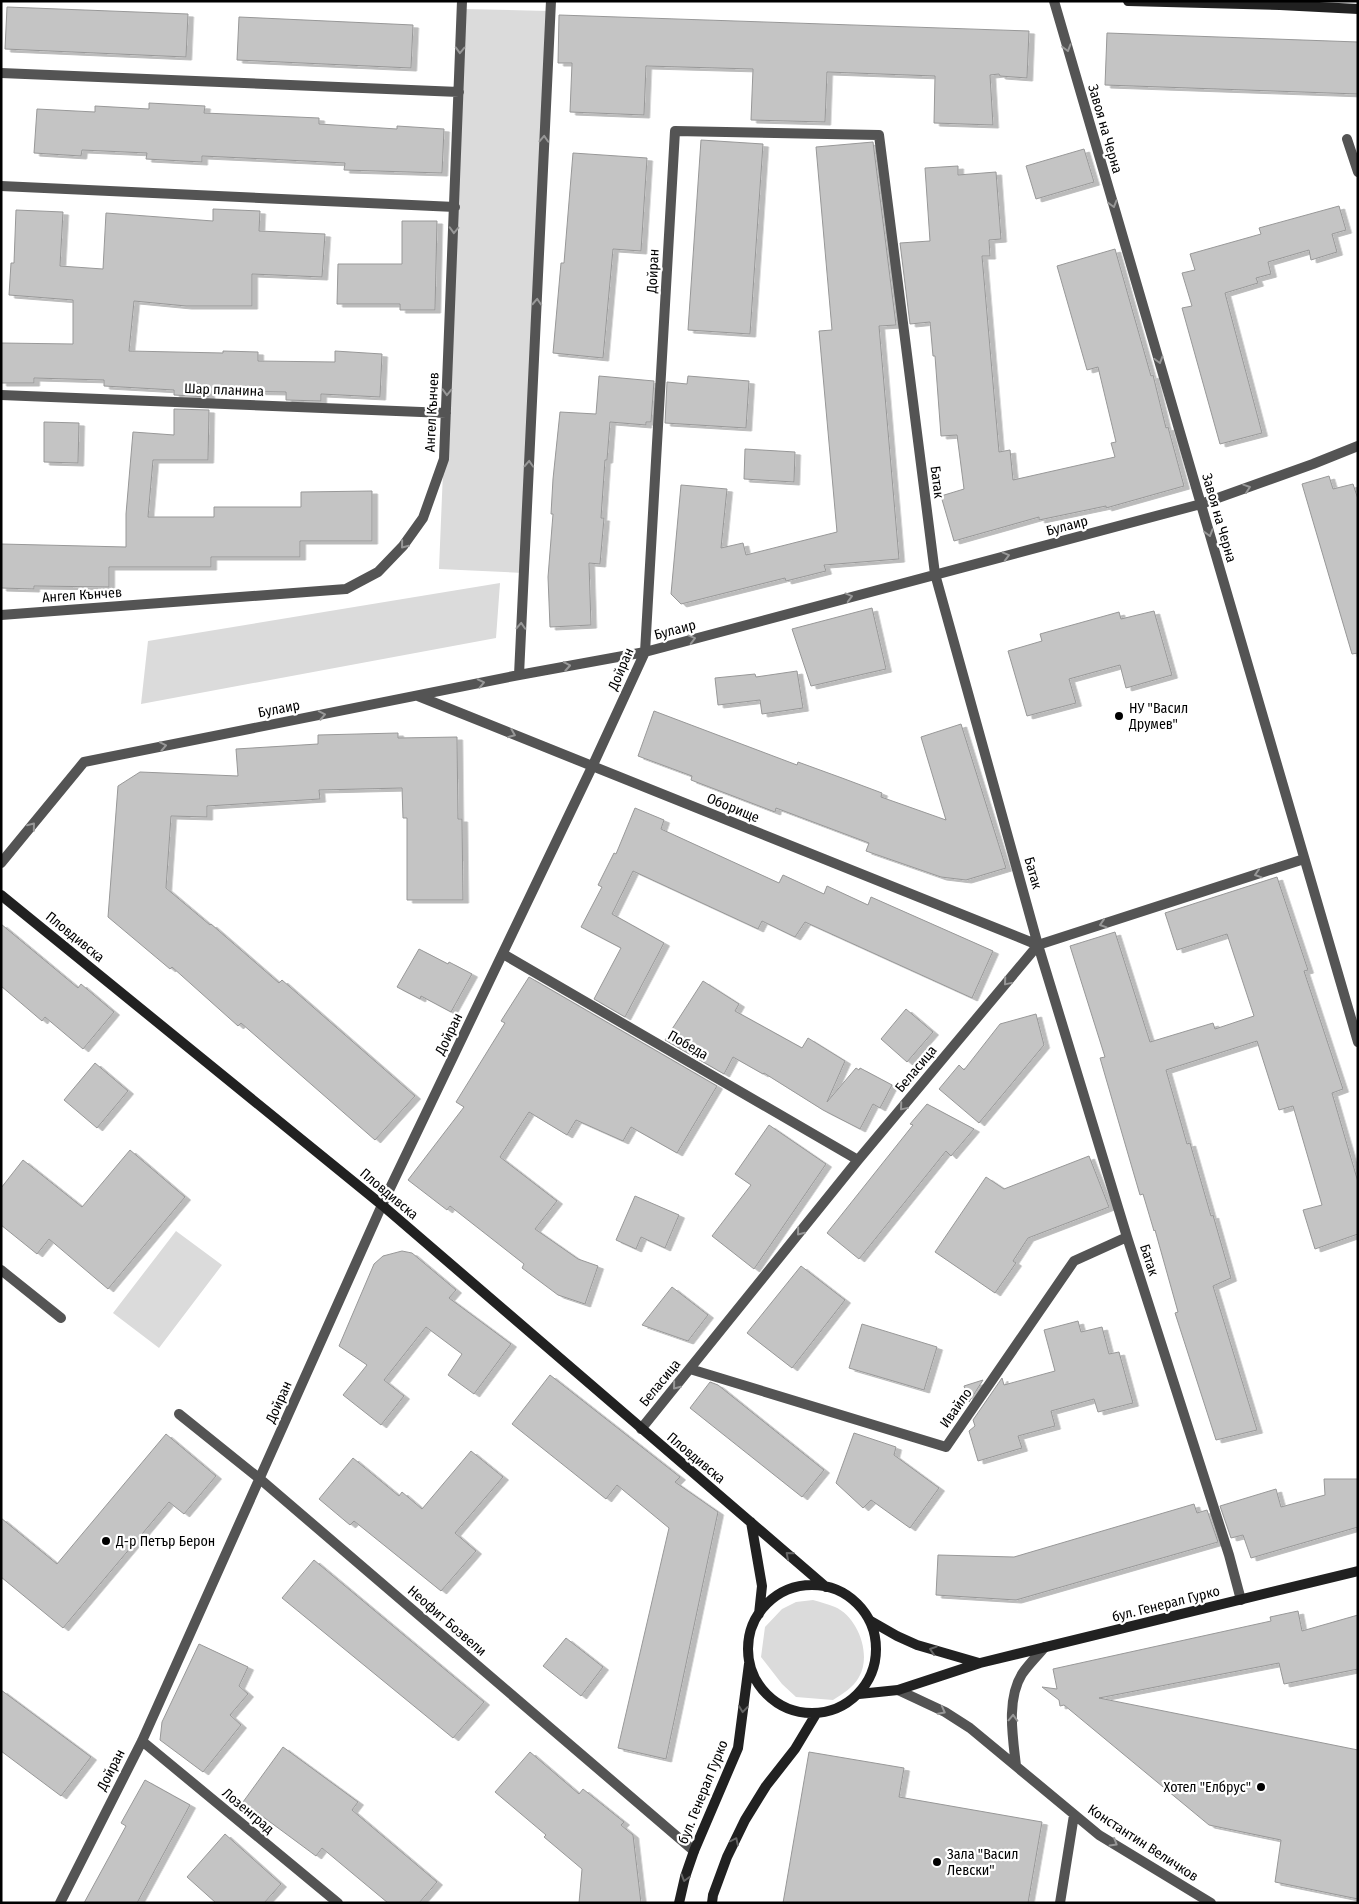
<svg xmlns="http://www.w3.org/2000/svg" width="1359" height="1904" font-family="'Fira Sans Condensed',sans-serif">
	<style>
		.green { fill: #dbdbdb }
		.building { fill: #c4c4c4; stroke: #989898; filter: url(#shadow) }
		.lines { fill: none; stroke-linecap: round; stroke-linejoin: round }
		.street { stroke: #545454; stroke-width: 10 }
		.secondary { stroke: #212121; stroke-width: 10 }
		.oneway { stroke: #989898 }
		.oneway2 { stroke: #646464 }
		.poi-dot { fill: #000; stroke: #fff; stroke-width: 2 }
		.labels { text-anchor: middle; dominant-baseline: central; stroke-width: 4.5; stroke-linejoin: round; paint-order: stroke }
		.street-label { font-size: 14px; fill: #000; stroke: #fff }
		.poi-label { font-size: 14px; fill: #000; stroke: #fff; text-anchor: start }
	</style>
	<defs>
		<filter id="shadow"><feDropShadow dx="5.5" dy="3" stdDeviation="0" flood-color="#0004"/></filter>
	</defs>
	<rect width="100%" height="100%" fill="#fff"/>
	<!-- green -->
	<path class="green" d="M462 9 550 11 524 573 439 569Z
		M500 583 496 638 141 704 148 641Z
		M176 1231 222 1265 159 1348 113 1313Z
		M813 1600C820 1602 828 1604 835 1607 858 1617 872 1655 859 1677 853 1688 842 1694 833 1700L796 1697 782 1684 761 1657 765 1627 782 1609 796 1602Z"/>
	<!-- building -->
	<path class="building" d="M7 7 188 14 186 57 5 49Z
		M559 15 1029 31 1027 78 1000 76 999 74 990 75 993 125 934 123 935 76 827 72 825 122 751 120 753 69 646 66 644 115 570 112 572 63H558Z
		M239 17 413 25 411 68 237 60Z
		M1107 33 1358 42V94L1105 85Z
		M149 103 205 106 204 113 319 118V124L397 129V126L444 129 442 173 344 170 345 163 266 159 202 156V162L146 159 147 153 82 150 81 156 34 153 37 109 95 112V106L149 109Z
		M701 140 763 144 750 334 688 330Z
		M873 142 896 325 879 326 899 559 824 565 826 571 786 581 785 578 681 604 671 594 681 485 727 489 721 548 743 543 746 555 837 532 819 331 832 330 816 147Z
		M1084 149 1094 182 1036 199 1026 166Z
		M573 153 647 158 641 251 613 249 603 358 553 353 561 263H564Z
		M958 166V175L996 172 1001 239 989 240 990 256H982L999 452 1010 450 1013 480 1115 457 1111 443 1116 442 1098 367 1087 370 1057 266 1115 249 1151 376 1153 375 1166 428 1168 427 1184 486 1106 508V506L1039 520V517L954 541 941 496 964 489 957 435 941 436 935 356H933L930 322 910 324 900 243 930 241 925 168Z
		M1339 206 1346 230 1332 234 1337 252 1311 260 1309 250 1268 262 1271 274 1256 278 1258 283 1225 293 1262 433 1220 444 1182 308 1192 306 1182 273 1195 270 1190 254 1261 234 1259 228Z
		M213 209 260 211 259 231 325 234 322 277 252 274V306H186L134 301 129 351 223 353V351L258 352V361L335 362V351L382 354 380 397 321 394V401L286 400V392L209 391V397L174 395V390L104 386V380L34 378V383H1V343L73 344V300L9 295 11 263H14L16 210 63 212 60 266 103 269 106 213 213 221Z
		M402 221H437L435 310H400V304H337L338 264H402Z
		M599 376 654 381 651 422H646V425L610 422 607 460H605L601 518H604L600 564 589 563 591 625 550 627 548 577 553 514H551L553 479 560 412 596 414Z
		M688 376 749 381 746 428 665 423 667 382 687 384Z
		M174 409 209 410 208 460H153L148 517H214V507H301V492L372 491V541H300V557H211V567H109V587L34 586V589L1 588V544L126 547V514L133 432 174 435Z
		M44 422 79 423 78 463 44 462Z
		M745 449 795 452 794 482 744 479Z
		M1329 476 1333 489 1353 484 1358 499V653L1352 654 1302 484Z
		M872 608 886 669 811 686 792 629Z
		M1154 611 1172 675 1126 688 1120 665 1069 679 1076 703 1027 716 1008 651 1042 641 1040 634 1119 612 1121 619Z
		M797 671 803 708 762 714 760 700 718 705 715 678 755 674 756 677Z
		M654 711 797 765 798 762 842 778 882 793 881 797 946 820 921 737 961 724 1006 868 966 880 941 877 866 851 869 843 776 808 775 812 691 780 692 776 638 756Z
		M398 733V738L457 737 458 819H462L463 900H407V818H403L402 788 319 790 320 799 207 806V817L171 816 166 888 210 925 211 924 279 983 282 980 415 1096 375 1140 241 1023 238 1026 172 967 170 969 108 917 118 786 140 772 238 776 236 749 318 744V735Z
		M635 808 664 820 661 829 779 883 783 875 824 894 827 886 868 905 871 897 993 951 972 998 805 922 795 937 762 921 758 929 633 871 612 914 664 943 625 1017 594 999 621 948 581 927 602 887 598 885 614 853 616 854Z
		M1277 877 1308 970 1304 971 1343 1089 1332 1093 1358 1182V1234L1315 1249 1303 1210 1322 1205 1293 1106 1279 1110 1257 1041 1166 1070 1187 1144 1190 1143 1211 1216 1213 1215 1231 1278 1213 1286 1257 1430 1216 1440 1175 1313 1178 1312 1155 1230 1154 1231 1143 1194 1140 1195 1100 1058 1105 1057 1070 946 1115 932 1150 1042 1213 1023 1215 1029 1254 1016 1227 934 1177 950 1165 913Z
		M1 924 78 988 81 984 114 1012 83 1049 45 1017 42 1021 1 986Z
		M419 949 448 964 449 962 472 974 451 1012 421 996 420 999 397 987Z
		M529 977 717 1086 677 1153 631 1127 623 1141 576 1120 567 1135 529 1112 500 1157 557 1201 535 1229 578 1259 598 1266 585 1304 558 1295 522 1268 524 1264 450 1206 447 1210 408 1180 464 1107 456 1102 505 1023 501 1021Z
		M703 981 739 1004 735 1011 802 1048 808 1038 845 1061 827 1102 856 1068 859 1070 860 1068 892 1085 880 1108 873 1104 860 1129 823 1110 764 1073 763 1074 733 1057 724 1074 665 1040Z
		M906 1009 933 1032 907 1062 881 1039Z
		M1036 1014 1044 1045 979 1123 939 1089 959 1065 964 1070 1000 1024Z
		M95 1063 128 1091 97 1128 64 1100Z
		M927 1104 974 1129 951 1156 946 1151 859 1259 827 1233 913 1125 910 1124Z
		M769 1125 826 1164 754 1269 712 1236 751 1185 735 1174Z
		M130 1150 185 1197 108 1289 49 1239 37 1254 1 1225V1188L23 1160 82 1207Z
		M1089 1156 1109 1207 1028 1238 1013 1261 1016 1263 995 1293 935 1252 986 1177 1004 1189Z
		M635 1196 679 1215 665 1248 641 1237 636 1249 616 1240Z
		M402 1251 412 1253 456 1290 449 1298 511 1344 474 1394 448 1375 462 1354 426 1327 384 1380 404 1396 381 1425 343 1395 367 1365 339 1346 374 1264 383 1256Z
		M801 1266 845 1300 792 1368 747 1333Z
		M672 1287 708 1315 688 1341 642 1325Z
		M1078 1321 1081 1332 1102 1327 1109 1354 1119 1352 1133 1403 1098 1412 1094 1399 1051 1411 1055 1426 1018 1436 1022 1448 978 1461 969 1431 975 1426 973 1420 1002 1378 1004 1385 1055 1371 1044 1330Z
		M862 1324 937 1347 924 1390 849 1368Z
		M550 1375 680 1477 675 1482 718 1512 666 1759 618 1748 669 1528 617 1485 606 1499 512 1424Z
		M983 1380 969 1402 964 1386Z
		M710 1382 718 1385 824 1470 802 1497 690 1408Z
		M854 1433 896 1447 894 1455 939 1488 910 1528 871 1500 863 1508 836 1483Z
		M166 1434 216 1476 184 1514 169 1502 63 1628 1 1577V1518L57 1564Z
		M471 1451 503 1477 455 1533 476 1551 441 1591 354 1521 350 1525 319 1499 353 1458 399 1496 402 1492 422 1509Z
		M1324 1479H1358V1527L1251 1558 1243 1535 1231 1538 1220 1506 1276 1489 1281 1507 1325 1495Z
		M1194 1504 1197 1513 1207 1510 1218 1542 1016 1600 936 1595 938 1555 1014 1557Z
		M314 1560 484 1702 453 1738 282 1598Z
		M1298 1611 1302 1631 1358 1615V1669L1284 1684 1279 1663 1099 1698 1358 1750V1899L1275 1882 1281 1840 1209 1825 1064 1705 1060 1706 1059 1700 1042 1687 1057 1689 1053 1669 1271 1621 1270 1617Z
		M566 1638 603 1667 581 1696 543 1666Z
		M199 1644 248 1667 239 1686 248 1694 230 1715 241 1725 203 1772 160 1740 162 1722Z
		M1 1690 91 1757 61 1796 1 1751Z
		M283 1747 358 1802 352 1810 437 1882 419 1903H388L322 1848 316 1856 243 1802Z
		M530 1752 579 1794 583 1789 624 1822 621 1825 633 1835 641 1903H579L582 1869 544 1837 546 1835 495 1792Z
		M809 1752 904 1768 899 1797 1042 1822 1028 1903H783Z
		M145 1780 190 1805 137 1903H84L126 1826 121 1823Z
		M225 1834 281 1884 264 1903H216L187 1877Z"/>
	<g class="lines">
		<!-- street -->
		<path class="street" d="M1054 1 1358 1042
			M1 73 459 92
			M1347 139 1358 172
			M1 186 455 207
			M1 395 446 413
			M1 615 346 589 378 572 403 546 423 518 444 459 462 1
			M519 675 551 1
			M418 696 1038 945
			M1 863 84 762 519 675 645 652 1201 504 1313 464 1358 446
			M503 954 858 1160
			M1 1270 61 1318
			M690 1369 946 1447 1074 1261 1127 1237
			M179 1414 260 1479 694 1851
			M641 1429 858 1160 1038 945 1304 859
			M898 1690 945 1712 970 1728 1099 1835 1211 1903
			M142 1741 338 1903
			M1016 1766C1013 1738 1006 1700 1022 1674 1028 1665 1037 1656 1045 1647
			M60 1903 142 1741 382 1205 592 767 645 652 675 131 879 135 935 574 1038 945 1127 1237 1229 1555 1241 1600
			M1060 1903 1074 1815"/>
		<!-- secondary -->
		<path class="secondary" d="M1128 1 1280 5 1358 9
			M1 895 382 1205 826 1587
			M751 1522 762 1586 759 1614
			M748 1649a64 64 0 1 1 128 0a64 64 0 1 1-128 0Z
			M869 1620 897 1636 917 1645 979 1663
			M859 1694 898 1690 980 1663 1358 1571
			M679 1903 685 1877 694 1851 738 1748 749 1664
			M712 1903 713 1895 727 1857 745 1820 766 1786 795 1749 816 1714"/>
	</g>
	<!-- one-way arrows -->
	<defs><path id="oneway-chevron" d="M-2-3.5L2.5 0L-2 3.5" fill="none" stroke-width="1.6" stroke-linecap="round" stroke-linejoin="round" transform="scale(1.25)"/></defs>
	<g class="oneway">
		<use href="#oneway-chevron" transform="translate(1067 48) rotate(74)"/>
		<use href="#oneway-chevron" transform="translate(460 50) rotate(92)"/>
		<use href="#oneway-chevron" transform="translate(544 139) rotate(-87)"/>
		<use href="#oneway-chevron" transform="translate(1113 204) rotate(74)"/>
		<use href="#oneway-chevron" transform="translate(454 230) rotate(92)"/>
		<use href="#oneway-chevron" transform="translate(537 302) rotate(-87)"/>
		<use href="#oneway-chevron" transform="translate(1159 360) rotate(74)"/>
		<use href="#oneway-chevron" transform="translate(447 392) rotate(92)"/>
		<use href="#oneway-chevron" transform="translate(529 464) rotate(-87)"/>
		<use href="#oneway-chevron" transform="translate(1247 488) rotate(-19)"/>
		<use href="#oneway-chevron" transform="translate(1209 533) rotate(74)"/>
		<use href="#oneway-chevron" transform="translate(404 545) rotate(129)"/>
		<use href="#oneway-chevron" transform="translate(1006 556) rotate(-15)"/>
		<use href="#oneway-chevron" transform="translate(849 597) rotate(-15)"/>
		<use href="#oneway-chevron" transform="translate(521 626) rotate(-87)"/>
		<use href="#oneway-chevron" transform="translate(692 639) rotate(-15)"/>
		<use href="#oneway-chevron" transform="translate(567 666) rotate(-10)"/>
		<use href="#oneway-chevron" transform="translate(481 683) rotate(-12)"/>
		<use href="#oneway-chevron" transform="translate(322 715) rotate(-11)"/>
		<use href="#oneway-chevron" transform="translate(512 734) rotate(22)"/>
		<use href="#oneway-chevron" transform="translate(163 746) rotate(-11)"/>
		<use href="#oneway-chevron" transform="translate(32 826) rotate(-51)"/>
		<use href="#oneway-chevron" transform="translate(1258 874) rotate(162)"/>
		<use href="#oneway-chevron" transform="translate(1103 924) rotate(162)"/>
		<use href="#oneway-chevron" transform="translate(1007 982) rotate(130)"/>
		<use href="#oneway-chevron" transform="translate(903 1107) rotate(130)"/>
		<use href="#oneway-chevron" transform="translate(800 1232) rotate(129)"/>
		<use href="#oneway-chevron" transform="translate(676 1386) rotate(129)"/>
		<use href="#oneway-chevron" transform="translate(942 1711) rotate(28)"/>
		<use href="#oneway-chevron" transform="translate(1013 1718) rotate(-88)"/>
		<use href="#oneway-chevron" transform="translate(1114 1843) rotate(31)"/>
	</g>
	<g class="oneway2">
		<use href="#oneway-chevron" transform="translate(789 1555) rotate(-139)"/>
		<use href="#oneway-chevron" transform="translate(933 1650) rotate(-162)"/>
		<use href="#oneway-chevron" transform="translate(743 1709) rotate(97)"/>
		<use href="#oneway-chevron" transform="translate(735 1841) rotate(-64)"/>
		<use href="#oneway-chevron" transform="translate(685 1878) rotate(106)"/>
	</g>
	<!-- markers -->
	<g class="poi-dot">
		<circle cx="1119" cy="716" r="5"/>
		<circle cx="106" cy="1541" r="5"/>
		<circle cx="1261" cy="1787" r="5"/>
		<circle cx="937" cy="1862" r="5"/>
	</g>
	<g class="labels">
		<!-- street labels -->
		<g class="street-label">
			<text transform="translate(1105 129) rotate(74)">Завоя на Черна</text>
			<text transform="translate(653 271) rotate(-87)">Дойран</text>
			<text transform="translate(224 390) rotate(2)">Шар планина</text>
			<text transform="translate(432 412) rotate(-87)">Ангел Кънчев</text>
			<text transform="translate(937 482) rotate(83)">Батак</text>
			<text transform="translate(1219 518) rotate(74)">Завоя на Черна</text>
			<text transform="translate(1067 526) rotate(-15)">Булаир</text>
			<text transform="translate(82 595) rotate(-4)">Ангел Кънчев</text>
			<text transform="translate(675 630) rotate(-15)">Булаир</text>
			<text transform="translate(621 669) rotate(-67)">Дойран</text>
			<text transform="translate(279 709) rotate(-11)">Булаир</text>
			<text transform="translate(733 808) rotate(22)">Оборище</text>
			<text transform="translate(1033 873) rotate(74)">Батак</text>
			<text transform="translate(75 937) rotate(39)">Пловдивска</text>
			<text transform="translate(449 1034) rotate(-64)">Дойран</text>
			<text transform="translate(688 1045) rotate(30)">Победа</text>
			<text transform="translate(916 1069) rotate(-50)">Беласица</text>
			<text transform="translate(389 1194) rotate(40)">Пловдивска</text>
			<text transform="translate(1149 1260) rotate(72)">Батак</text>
			<text transform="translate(660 1383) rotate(-51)">Беласица</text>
			<text transform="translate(279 1402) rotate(-66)">Дойран</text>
			<text transform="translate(956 1408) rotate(-55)">Ивайло</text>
			<text transform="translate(696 1458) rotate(40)">Пловдивска</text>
			<text transform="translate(1166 1604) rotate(-14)">бул. Генерал Гурко</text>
			<text transform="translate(447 1621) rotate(41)">Неофит Бозвели</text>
			<text transform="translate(111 1770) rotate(-63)">Дойран</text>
			<text transform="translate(703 1792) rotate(-68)">бул. Генерал Гурко</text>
			<text transform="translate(248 1811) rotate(40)">Лозенград</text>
			<text transform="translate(1143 1843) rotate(33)">Константин Величков</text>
		</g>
		<!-- poi labels -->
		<g class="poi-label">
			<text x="1129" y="708">НУ "Васил<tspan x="1129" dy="16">Друмев"</tspan></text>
			<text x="116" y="1541">Д-р Петър Берон</text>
			<text x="1251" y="1787" text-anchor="end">Хотел "Елбрус"</text>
			<text x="947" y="1854">Зала "Васил<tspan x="947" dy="16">Левски"</tspan></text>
		</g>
	</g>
	<!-- border -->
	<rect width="1359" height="1904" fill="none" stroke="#000000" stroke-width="5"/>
</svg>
